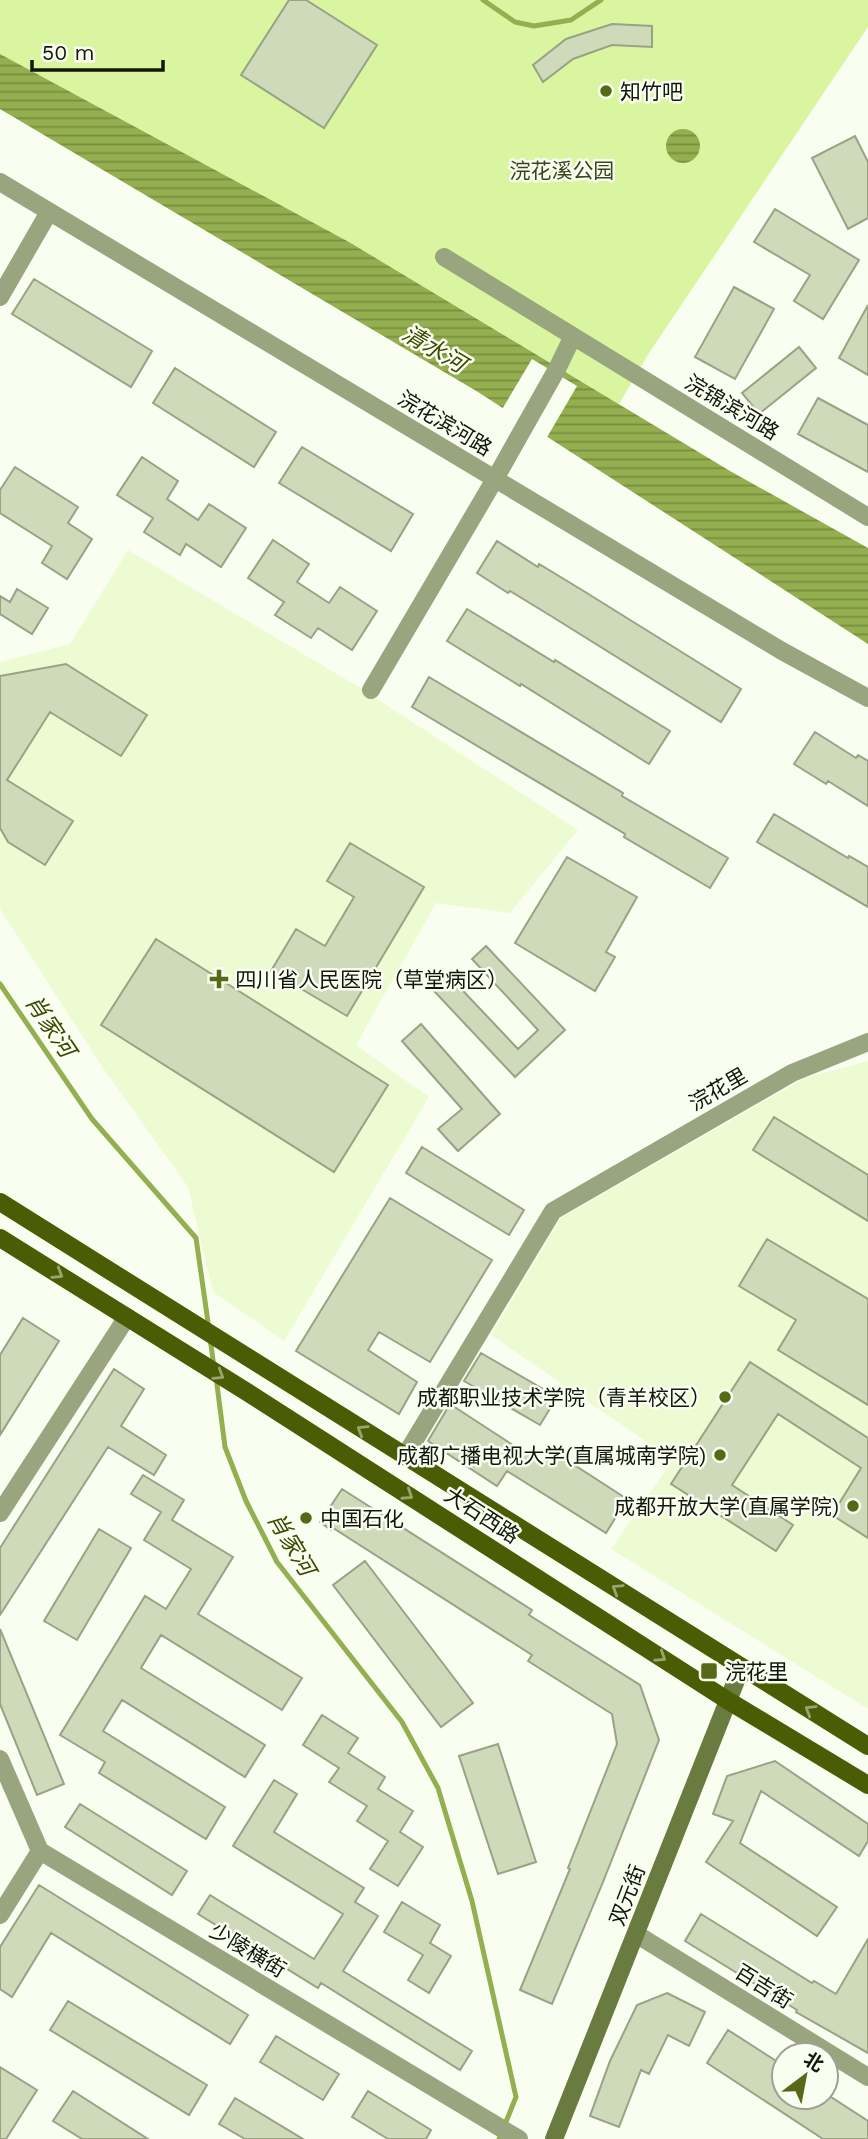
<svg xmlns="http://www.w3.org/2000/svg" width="868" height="2139" font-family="'Work Sans','Noto Sans SC',sans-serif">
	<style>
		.built { fill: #edfbd2 }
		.green { fill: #daf59f }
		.water { fill: url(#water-rules) }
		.pier { fill: #f9fef1 }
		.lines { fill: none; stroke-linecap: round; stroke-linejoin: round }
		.stream { stroke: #94af4f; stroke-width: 5 }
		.building { fill: #cedab9; stroke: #99a384; stroke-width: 2 }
		.street { stroke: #99a57e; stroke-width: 18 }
		.secondary { stroke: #6a7b40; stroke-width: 18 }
		.primary { stroke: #4a5d04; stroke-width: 18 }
		.oneway { stroke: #99a56f }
		.poi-dot { fill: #556916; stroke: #f9fef1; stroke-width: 2.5 }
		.labels { text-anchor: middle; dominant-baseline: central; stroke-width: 5; stroke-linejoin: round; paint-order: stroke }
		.poi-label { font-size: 21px; fill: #13160b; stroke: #f9fef1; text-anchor: start }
		.park-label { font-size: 21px; fill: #3a451d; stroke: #f9fef1 }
		.street-label { font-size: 21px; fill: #13160b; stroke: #f9fef1 }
		.water-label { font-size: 23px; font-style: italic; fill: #3a4a00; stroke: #f9fef1 }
	</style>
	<defs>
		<pattern id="water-rules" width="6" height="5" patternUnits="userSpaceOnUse" patternTransform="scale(1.75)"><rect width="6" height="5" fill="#94af4f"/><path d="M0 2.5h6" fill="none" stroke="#788d40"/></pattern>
	</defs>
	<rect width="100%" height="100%" fill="#f9fef1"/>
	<!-- built -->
	<path class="built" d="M128 550 354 684 578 830 510 913 436 903 356 1045 429 1097 284 1341 213 1292 188 1187 103 1068 0 909V662L70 644Z
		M868 1061V1709L611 1549 673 1460 491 1335 561 1218 805 1078Z"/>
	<!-- green -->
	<path class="green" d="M0 0H868V27L649 353 619 404 349 242 0 54Z"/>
	<!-- water -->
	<path class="water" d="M0 54 349 242 730 471 868 548V644L478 392 0 109Z
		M666 146a17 17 0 1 1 34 0a17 17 0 1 1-34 0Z"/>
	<!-- pier -->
	<path class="pier" d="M532 359 577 386 546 439 501 411Z"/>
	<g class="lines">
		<!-- stream -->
		<path class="stream" d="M483 0 515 22 534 26 571 20 601 0
			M0 984 92 1119 196 1238 209 1329
			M210 1338 214 1367
			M216 1377 225 1447 246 1501 277 1562 402 1722 438 1788 472 1901 516 2097 499 2139"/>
	</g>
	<!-- building -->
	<path class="building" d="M289 0H306L377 45 324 128 241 75Z
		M612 24 652 26V47L612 45 573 59 543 82 533 65 566 39Z
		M855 136 868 162V218L848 229 812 158Z
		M775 209 859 260 823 319 794 301 810 275 754 242Z
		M34 279 152 351 131 387 12 314Z
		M734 287 774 309 735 379 695 357Z
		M868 305V375L839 358Z
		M799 347 816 368 759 414 742 393Z
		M175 368 276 432 254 467 153 403Z
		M818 398 868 425V472L798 434Z
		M302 447 413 514 391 551 279 483Z
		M142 457 178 481 167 499 198 520 209 504 246 528 221 567 186 544 180 555 144 532 153 518 117 495Z
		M15 467 78 507 68 523 92 539 67 579 42 563 52 546 0 513V490Z
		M273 540 309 564 297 582 329 603 340 587 377 611 352 650 318 628 311 638 275 615 284 602 248 578Z
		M497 541 538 567 539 564 582 590 741 689 721 722 551 616 510 591 508 593 477 573Z
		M17 589 48 608 32 634 0 614V596L10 602Z
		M467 609 554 662 555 660 670 731 649 764 521 684 520 686 447 641Z
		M66 664 147 715 121 756 50 712 7 780 73 821 45 865 8 842 0 828V676Z
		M429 677 623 793 622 796 728 858 710 888 624 837 625 834 412 707Z
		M815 732 856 758 858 755 868 761V806L828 781 826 784 794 764Z
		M774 814 848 858 849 856 868 867V907L757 842Z
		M350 843 424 887 347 1016 271 971 296 929 325 946 354 897 327 881Z
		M567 857 637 897 606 952 615 957 595 991 515 943Z
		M156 939 388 1085 334 1172 101 1025Z
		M486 946 565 1030 515 1077 434 991 449 976 518 1049 538 1030 472 959Z
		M421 1024 500 1114 458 1151 438 1129 462 1109 402 1041Z
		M774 1117 868 1175V1221L753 1150Z
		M422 1147 524 1210 509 1235 406 1173Z
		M390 1198 492 1260 430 1362 379 1332 368 1350 417 1382 399 1414 296 1351Z
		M767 1239 868 1299V1405L778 1350 796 1320 739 1286Z
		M23 1318 59 1341 0 1435V1355Z
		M481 1353 557 1397 540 1425 464 1381Z
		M750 1362 868 1438V1538L832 1515 861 1468 778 1414 732 1485 793 1525 776 1551 671 1484Z
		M114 1369 144 1389 121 1426 166 1455 154 1475 108 1447 0 1615V1548Z
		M450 1404 542 1464 551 1450 627 1499 606 1533 507 1471 497 1486 428 1441Z
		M143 1475 184 1500 172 1520 233 1557 198 1614 302 1678 282 1710 161 1635 141 1668 265 1745 245 1777 122 1700 103 1731 225 1807 206 1839 99 1773 105 1762 60 1735 145 1596 166 1609 191 1569 144 1540 161 1512 131 1494Z
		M342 1489 532 1610 529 1615 640 1685 659 1740 603 1882 552 2004 520 1990 570 1869 568 1868 617 1744 612 1714 528 1661 532 1655 333 1528 331 1530 320 1522Z
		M99 1529 131 1548 77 1640 44 1621Z
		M365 1561 473 1703 441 1727 333 1585Z
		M0 1629 64 1784 37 1795 0 1704Z
		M322 1715 358 1738 348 1753 385 1777 378 1789 413 1811 400 1832 423 1847 398 1886 370 1869 388 1841 357 1821 367 1806 329 1782 339 1768 303 1745Z
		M498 1744 536 1862 498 1874 459 1756Z
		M775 1761 868 1824V1841L859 1856 761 1791 740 1843 837 1907 817 1936 706 1862 733 1821 713 1814 727 1776Z
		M274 1780 297 1794 274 1832 364 1888 355 1902 378 1916 343 1971 472 2051 460 2070 321 1983 318 1988 198 1914 210 1895 314 1959 343 1914 233 1846Z
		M80 1804 187 1871 172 1895 65 1827Z
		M39 1885 248 2015 230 2044 51 1933 12 1997 0 1989V1947Z
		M402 1902 440 1925 430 1943 451 1956 429 1993 408 1980 423 1955 384 1932Z
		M701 1914 812 1983 814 1981 836 1994 868 1939V2053L796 2012 797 2010 685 1941Z
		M667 1993 705 2012 689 2046 668 2035 649 2074 641 2070 619 2127 590 2116 610 2061 637 2005Z
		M68 2001 207 2085 189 2115 50 2030Z
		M728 2030 784 2066V2097H831L868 2121V2139H823L707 2063Z
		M276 2036 339 2074 323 2100 260 2062Z
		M0 2067 37 2090 6 2139H0Z
		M73 2091 148 2139H82L53 2121Z
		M368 2091 431 2130 426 2139H388L352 2117Z
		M235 2098 303 2139H245L219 2124Z"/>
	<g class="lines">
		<!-- street -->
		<path class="street" d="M0 182 782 651 868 698
			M444 257 868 517
			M0 297 49 212
			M371 690 495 479 557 369 573 336
			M405 1456 553 1211 792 1073 868 1042
			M0 1513 127 1317
			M0 1759 40 1851 519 2139
			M0 1915 40 1851
			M636 1934 868 2077"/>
		<!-- secondary -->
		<path class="secondary" d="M554 2139 741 1668"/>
		<!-- primary -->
		<path class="primary" d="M0 1202 868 1746
			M0 1238 247 1392 727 1700 868 1785"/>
	</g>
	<!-- one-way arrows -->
	<defs><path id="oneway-chevron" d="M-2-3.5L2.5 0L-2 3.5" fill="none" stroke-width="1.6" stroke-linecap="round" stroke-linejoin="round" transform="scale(1.75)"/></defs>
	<g class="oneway">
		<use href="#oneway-chevron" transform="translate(58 1274) rotate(32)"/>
		<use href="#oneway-chevron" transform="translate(219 1375) rotate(32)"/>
		<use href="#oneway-chevron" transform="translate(362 1430) rotate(-148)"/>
		<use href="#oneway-chevron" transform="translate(408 1495) rotate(33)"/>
		<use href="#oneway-chevron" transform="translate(617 1589) rotate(-148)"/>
		<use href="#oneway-chevron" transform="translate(661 1657) rotate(33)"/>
		<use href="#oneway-chevron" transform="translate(810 1710) rotate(-148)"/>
	</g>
	<!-- markers -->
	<g class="poi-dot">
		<circle cx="606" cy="91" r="7"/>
		<path d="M215.5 968.5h7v7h7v7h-7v7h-7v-7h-7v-7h7z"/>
		<circle cx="725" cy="1397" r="7"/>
		<circle cx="720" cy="1455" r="7"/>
		<circle cx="853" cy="1506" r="7"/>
		<circle cx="306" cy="1518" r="7"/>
		<rect x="700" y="1662" width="18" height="18" rx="3.5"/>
	</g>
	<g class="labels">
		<!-- poi labels -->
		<g class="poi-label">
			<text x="620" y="91">知竹吧</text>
			<text x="235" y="979">四川省人民医院（草堂病区）</text>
			<text x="711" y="1397" text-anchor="end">成都职业技术学院（青羊校区）</text>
			<text x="706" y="1455" text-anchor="end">成都广播电视大学(直属城南学院)</text>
			<text x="839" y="1506" text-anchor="end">成都开放大学(直属学院)</text>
			<text x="320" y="1518">中国石化</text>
			<text x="725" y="1671">浣花里</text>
		</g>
		<!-- park labels -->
		<g class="park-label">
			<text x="562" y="170">浣花溪公园</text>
		</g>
		<!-- street labels -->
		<g class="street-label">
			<text transform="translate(732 407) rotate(31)">浣锦滨河路</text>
			<text transform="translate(445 423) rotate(31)">浣花滨河路</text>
			<text transform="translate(718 1089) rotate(-30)">浣花里</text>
			<text transform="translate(482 1515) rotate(33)">大石西路</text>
			<text transform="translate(627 1895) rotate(-69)">双元街</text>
			<text transform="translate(248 1950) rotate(31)">少陵横街</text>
			<text transform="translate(764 1986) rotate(32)">百吉街</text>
		</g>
		<!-- water labels -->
		<g class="water-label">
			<text transform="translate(434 349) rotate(31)">清水河</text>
			<text transform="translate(50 1026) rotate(56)">肖家河</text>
			<text transform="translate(291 1544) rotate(59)">肖家河</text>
		</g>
	</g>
	<!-- north arrow -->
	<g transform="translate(805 2076) rotate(32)"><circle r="33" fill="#f9fef1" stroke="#9da195" stroke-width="2"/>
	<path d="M0-5L12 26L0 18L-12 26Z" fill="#556916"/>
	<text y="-10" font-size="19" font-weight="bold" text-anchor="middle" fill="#13160b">北</text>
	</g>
	<!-- scale -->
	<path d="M32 60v10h131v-10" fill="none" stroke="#13160b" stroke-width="3.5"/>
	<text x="42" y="60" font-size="21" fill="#13160b" stroke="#f9fef1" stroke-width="5" paint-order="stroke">50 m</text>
</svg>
